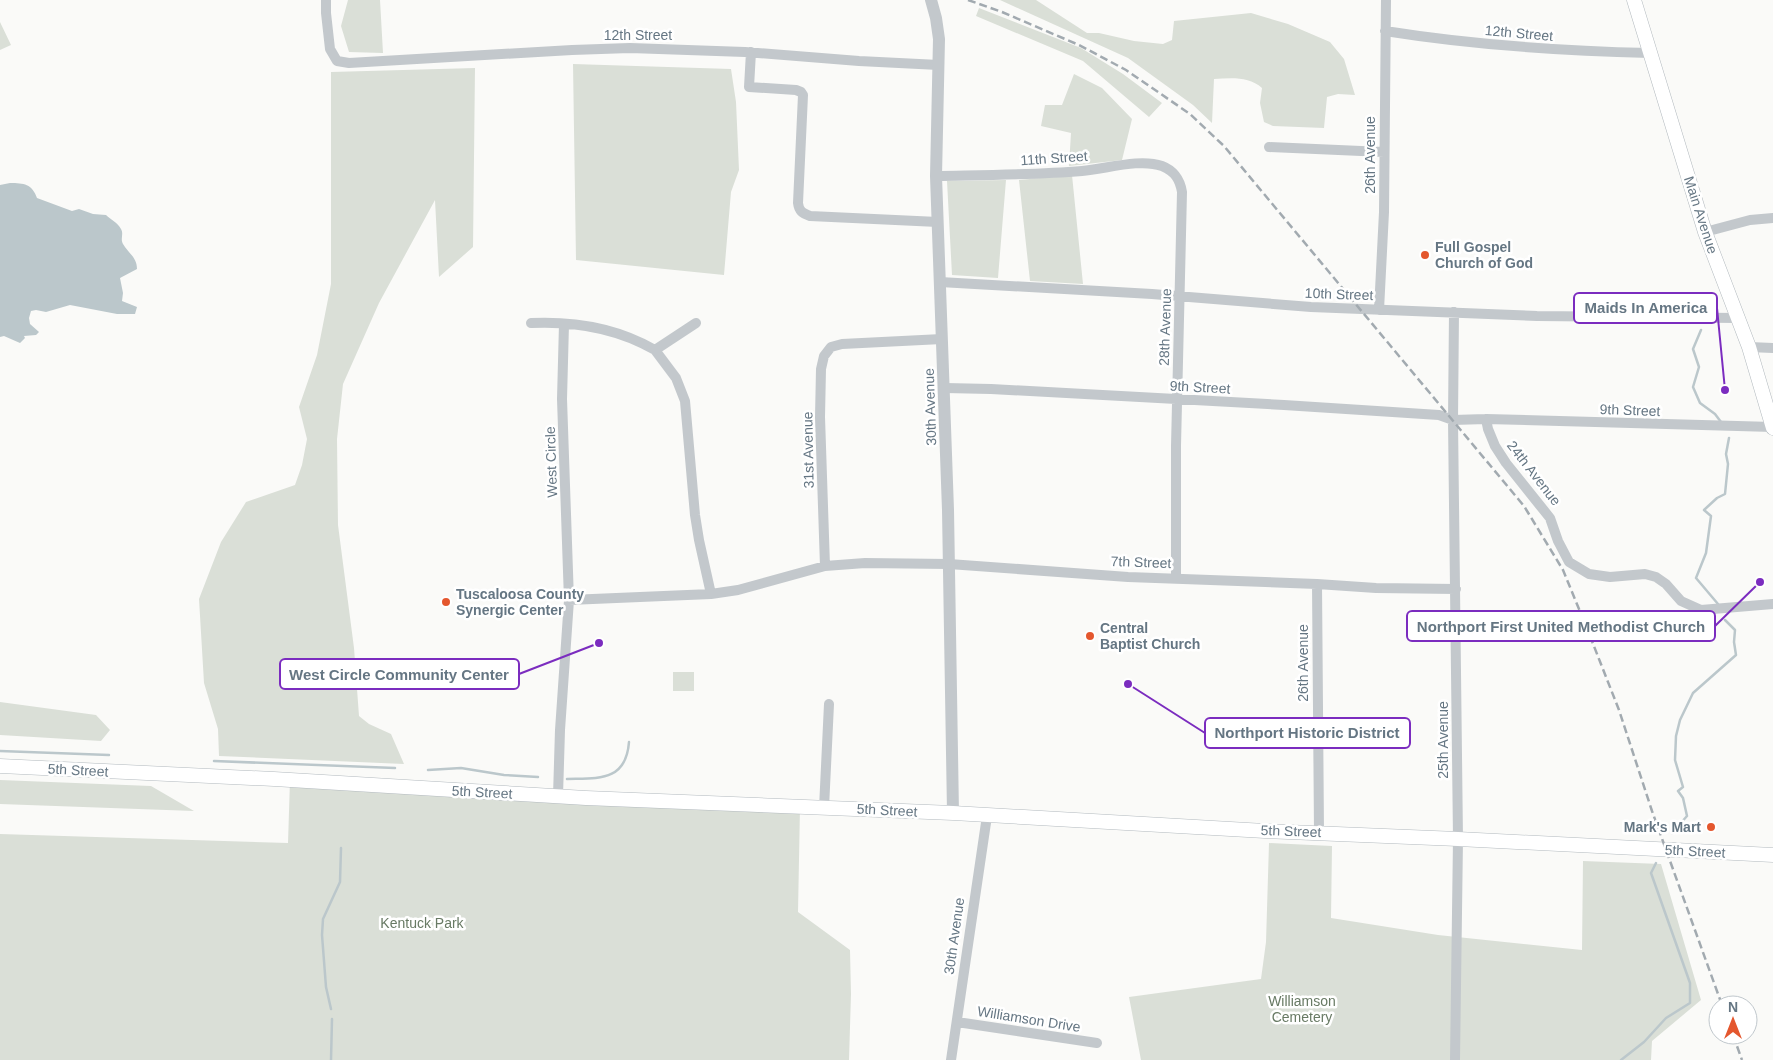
<svg xmlns="http://www.w3.org/2000/svg" width="1773" height="1060" font-family="Helvetica,sans-serif">
	<style>
		.green { fill: #dadfd7 }
		.water { fill: #bbc7cb }
		.lines { fill: none; stroke-linecap: round; stroke-linejoin: round }
		.stream { stroke: #bbc7cb; stroke-width: 2.5 }
		.secondary-casing { stroke: #b3babf; stroke-width: 15 }
		.minor { stroke: #c3c8cc; stroke-width: 10 }
		.tertiary { stroke: #c3c8cc; stroke-width: 12 }
		.secondary { stroke: #fff; stroke-width: 14 }
		.rail { stroke: #a2aab0; stroke-width: 2.5; stroke-dasharray: 8 4; stroke-linecap: butt }
		.poi-dot { fill: #e4572e; stroke: #fff; stroke-width: 2 }
		.labels { text-anchor: middle; dominant-baseline: central; stroke-width: 5; stroke-linejoin: round; paint-order: stroke }
		.street-label { font-size: 14px; fill: #657683; stroke: #fff }
		.poi-label { font-size: 14px; font-weight: bold; fill: #657683; stroke: #fff; text-anchor: start }
		.park-label { font-size: 14px; fill: #687a64; stroke: #fff }
		.leader { fill: none; stroke: #7b2cbf; stroke-width: 2 }
		.callout-dot { fill: #7b2cbf; stroke: #fff; stroke-width: 2 }
		.callout { fill: #fff; stroke: #7b2cbf; stroke-width: 2 }
		.callout-label { font-size: 15px; text-anchor: middle; font-weight: bold; fill: #657683 }
	</style>
	<rect width="100%" height="100%" fill="#fafaf8"/>
	<!-- green -->
	<path class="green" d="M348 0H380L383 53 349 52 341 26Z
		M1000 0H1036L1087 33H1099L1134 41 1163 44 1172 40 1174 21 1251 13 1288 24 1330 42 1344 59 1355 95 1338 94 1327 97 1324 128 1273 126 1264 122 1260 103 1262 88C1249 76 1231 78 1214 79L1212 123 1193 105 1128 58Z
		M979 8 1081 48 1123 74 1162 103 1149 117 1083 61 976 16Z
		M0 22 11 45 0 50Z
		M573 64 731 69 736 102 739 170 731 192 724 275 576 260Z
		M475 68 473 247 439 277 435 200 379 303 343 384 337 439 338 525 354 648 359 716 369 724 391 734 404 764 219 756 218 729 204 683 199 599 221 542 246 502 295 485 302 465 307 439 299 407 317 355 331 284V72Z
		M1074 74 1102 88 1132 119 1122 160 1069 166 1071 133 1041 126 1045 105H1062Z
		M1072 175 1083 284 1030 281 1019 180Z
		M1006 180 998 278 952 275 947 181Z
		M673 672H694V691H673Z
		M0 702 96 715 110 730 101 741 0 735Z
		M0 780 151 786 194 811 0 804Z
		M290 780 800 807 798 912 850 950 851 994 849 1060H0V834L288 843Z
		M1269 843 1332 846 1331 918 1438 935 1582 950 1583 861 1661 864 1701 1000 1652 1041 1651 1060H1141L1129 997 1261 979 1266 942Z"/>
	<!-- water -->
	<path class="water" d="M10 183C24 183 32 184 37 198L72 211 79 209 93 214 106 215C111 220 117 222 121 229 124 234 120 239 123 244 128 253 137 257 137 269L120 278 123 293 122 301 137 307 135 314H117L70 305 46 312 36 310 31 311 29 318 30 324 39 332 36 335 24 336 25 338 20 343 4 336 0 337V185Z"/>
	<g class="lines">
		<!-- stream -->
		<path class="stream" d="M1701 330 1693 349 1699 367 1693 387 1700 403 1715 414 1721 422
			M1718 604 1696 578 1706 553 1711 516 1704 510 1717 498 1725 494 1728 464 1726 454 1729 438
			M0 751 109 755
			M214 761 395 768
			M428 770 461 768 504 775 538 777
			M567 779C598 778 626 782 629 742
			M1672 833 1687 816 1683 798 1678 791 1683 787 1675 760 1676 736 1680 720 1693 693 1736 655 1734 642 1735 630 1725 620
			M331 1009 326 987 322 935 323 919 340 882 341 848
			M331 1060 332 1019
			M1621 1060 1644 1042 1666 1018 1690 1003V983L1651 873 1656 863"/>
		<!-- secondary casing -->
		<g class="secondary-casing">
			<path id="secondary" d="M1634 0 1705 232 1749 347 1773 428
				M0 766 274 779 586 798 953 813 1265 831 1458 839 1773 855"/>
		</g>
		<!-- minor -->
		<path class="minor" d="M326 0V13L330 49 337 61 349 63 572 50 630 48 745 52 859 61 939 65
			M1385 31C1473 45 1562 51 1650 53
			M751 52 749 87 796 90 801 92 803 95 798 203C799 211 802 213 810 216L938 222
			M1269 147 1384 152
			M936 176C985 175 1034 175 1082 171 1106 169 1140 158 1162 166 1175 171 1180 180 1182 192L1176 446V578
			M1705 232 1750 220 1773 218
			M940 282 1152 294 1311 307 1537 316 1737 318
			M1379 310 1384 212 1386 0
			M1454 312 1453 420 1458 839 1455 1060
			M531 323C575 321 617 328 655 350L696 323
			M1749 347 1773 348
			M655 350 676 378 685 401 695 515 699 540 711 594
			M945 388 991 389 1284 405 1439 415 1453 420 1486 419 1773 427
			M1486 419 1488 429 1495 446 1506 463 1550 518 1558 541 1569 562 1589 574 1610 577 1645 574 1656 577 1666 584 1681 601 1701 610 1773 604
			M825 566 820 417 821 369 824 356 831 347 842 344 942 339
			M1317 584 1319 832
			M569 600 711 594 738 590 825 566 865 563 949 564 1128 577 1317 584 1376 588 1456 589
			M558 796 560 730 569 600 562 399 564 324
			M824 808 829 704
			M957 1022 1097 1043
			M951 1060 987 816"/>
		<!-- tertiary -->
		<path class="tertiary" d="M931 0 936 18 939 39 936 176 948 510 953 813"/>
		<!-- secondary -->
		<use href="#secondary" class="secondary"/>
		<!-- rail -->
		<path class="rail" d="M968 0 1002 12 1079 45 1126 70 1190 114 1224 146 1524 506 1563 570 1588 631 1619 710 1652 811 1722 1005
			M1733 1035 1742 1060"/>
	</g>
	<!-- markers -->
	<g class="poi-dot">
		<circle cx="1425" cy="255" r="5"/>
		<circle cx="446" cy="602" r="5"/>
		<circle cx="1090" cy="636" r="5"/>
		<circle cx="1711" cy="827" r="5"/>
	</g>
	<g class="labels">
		<!-- street labels -->
		<g class="street-label">
			<text transform="translate(1519 33) rotate(5)">12th Street</text>
			<text x="638" y="35">12th Street</text>
			<text transform="translate(1370 155) rotate(-90)">26th Avenue</text>
			<text transform="translate(1054 158) rotate(-4)">11th Street</text>
			<text transform="translate(1701 215) rotate(72)">Main Avenue</text>
			<text transform="translate(1339 294) rotate(2)">10th Street</text>
			<text transform="translate(1165 327) rotate(-88)">28th Avenue</text>
			<text transform="translate(1200 387) rotate(3)">9th Street</text>
			<text transform="translate(930 407) rotate(-92)">30th Avenue</text>
			<text transform="translate(1630 410) rotate(2)">9th Street</text>
			<text transform="translate(808 450) rotate(-91)">31st Avenue</text>
			<text transform="translate(551 462) rotate(-92)">West Circle</text>
			<text transform="translate(1534 473) rotate(52)">24th Avenue</text>
			<text transform="translate(1141 562) rotate(2)">7th Street</text>
			<text transform="translate(1303 663) rotate(-90)">26th Avenue</text>
			<text transform="translate(1443 740) rotate(-90)">25th Avenue</text>
			<text transform="translate(78 770) rotate(3)">5th Street</text>
			<text transform="translate(482 792) rotate(3)">5th Street</text>
			<text transform="translate(887 810) rotate(3)">5th Street</text>
			<text transform="translate(1291 831) rotate(2)">5th Street</text>
			<text transform="translate(1695 851) rotate(3)">5th Street</text>
			<text transform="translate(954 936) rotate(-82)">30th Avenue</text>
			<text transform="translate(1029 1019) rotate(9)">Williamson Drive</text>
		</g>
		<!-- poi labels -->
		<g class="poi-label">
			<text x="1435" y="247">Full Gospel<tspan x="1435" dy="16">Church of God</tspan></text>
			<text x="456" y="594">Tuscaloosa County<tspan x="456" dy="16">Synergic Center</tspan></text>
			<text x="1100" y="628">Central<tspan x="1100" dy="16">Baptist Church</tspan></text>
			<text x="1701" y="827" text-anchor="end">Mark's Mart</text>
		</g>
		<!-- park labels -->
		<g class="park-label">
			<text x="422" y="923">Kentuck Park</text>
			<text x="1302" y="1001">Williamson<tspan x="1302" dy="16">Cemetery</tspan></text>
		</g>
	</g>
	<!-- callouts -->
	<path class="leader" d="M1725 390L1717 308M1760 582L1715 626M599 643L519 674M1128 684L1205 733"/>
	<g class="callout-dot">
		<circle cx="1725" cy="390" r="5"/>
		<circle cx="1760" cy="582" r="5"/>
		<circle cx="599" cy="643" r="5"/>
		<circle cx="1128" cy="684" r="5"/>
	</g>
	<g class="callout">
		<rect x="1574" y="293" width="143" height="30" rx="5"/>
		<rect x="1407" y="611" width="308" height="30" rx="5"/>
		<rect x="280" y="659" width="239" height="30" rx="5"/>
		<rect x="1205" y="718" width="205" height="30" rx="5"/>
	</g>
	<g class="callout-label">
		<text x="1646" y="313">Maids In America</text>
		<text x="1561" y="632">Northport First United Methodist Church</text>
		<text x="399" y="680">West Circle Community Center</text>
		<text x="1307" y="738">Northport Historic District</text>
	</g>
	<!-- north arrow -->
	<g transform="translate(1733 1020)"><circle r="24" fill="#ffffff" stroke="#c1c8cd"/>
	<path d="M0-4L9 19L0 12L-9 19Z" fill="#e4572e"/>
	<text y="-8" font-size="14" font-weight="bold" text-anchor="middle" fill="#657683">N</text>
	</g>
</svg>
